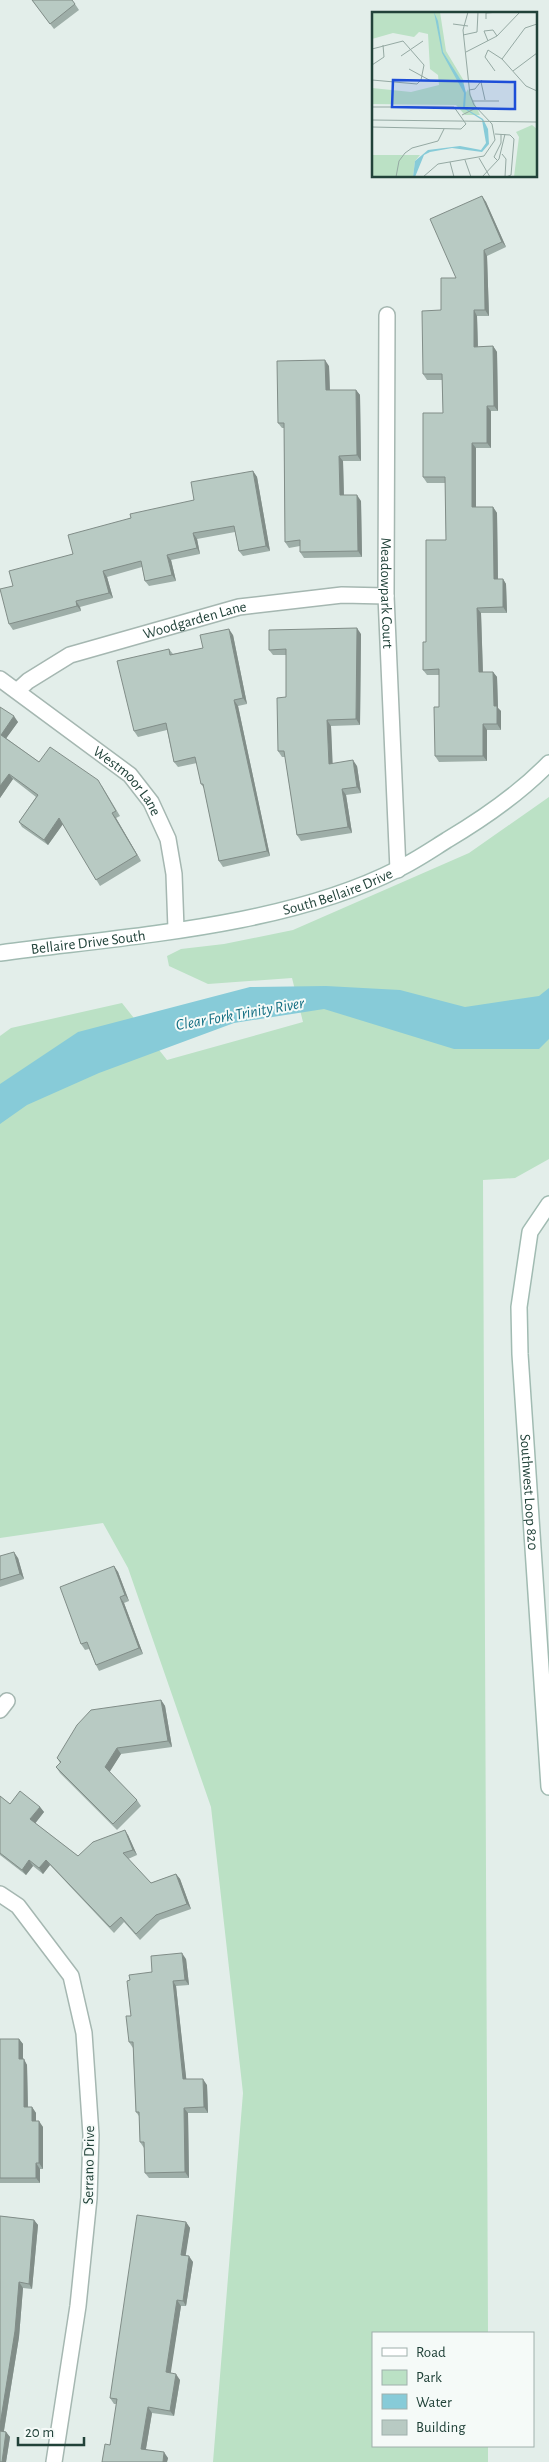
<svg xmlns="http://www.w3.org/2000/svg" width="549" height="2462" font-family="'Alegreya Sans',sans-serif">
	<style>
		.green { fill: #bbe1c5 }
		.water { fill: #87cbd8 }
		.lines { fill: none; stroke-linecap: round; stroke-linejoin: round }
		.street-casing { stroke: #a5b7b1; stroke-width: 18 }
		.secondary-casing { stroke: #a1bbb2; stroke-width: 18 }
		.street { stroke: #fff; stroke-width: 15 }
		.secondary { stroke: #fff; stroke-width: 15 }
		.wall { fill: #9eaea8 }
		.shaded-wall { fill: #818d88 }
		.building { fill: #b8cac3; stroke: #818d88 }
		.labels { text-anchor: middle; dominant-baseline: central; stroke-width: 4; stroke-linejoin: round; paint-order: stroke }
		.street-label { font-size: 15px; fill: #214239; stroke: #f5faf8 }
		.water-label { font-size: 16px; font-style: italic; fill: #157084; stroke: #f5faf8 }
		.inset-road { fill: none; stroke: #95a9a3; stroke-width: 1 }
		.view { fill: #1d4ed8; fill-opacity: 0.15; stroke: #1d4ed8; stroke-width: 2.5 }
		.inset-edge { fill: none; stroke: #214239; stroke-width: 2.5 }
	</style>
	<rect width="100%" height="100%" fill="#e3eeea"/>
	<!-- green -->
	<path class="green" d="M549 797V1159L515 1178 483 1180 488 2333H373V2446H488V2462H213L243 2093 211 1807 128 1568 103 1523 0 1538V1036L11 1028 122 1003 167 1060 303 1022 292 978 208 984 169 966 167 956 181 949 224 944 293 930 469 853Z"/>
	<!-- water -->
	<path class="water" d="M326 986 400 990 465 1007 539 996 549 988V1039L539 1049H454L324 1009 234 1023 99 1073 27 1105 0 1124V1084L78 1032 250 987Z"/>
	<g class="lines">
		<!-- street casing -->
		<g class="street-casing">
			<g id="street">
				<path id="s1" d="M387 315 386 596 398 870"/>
				<path id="s2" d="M0 679 130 775 151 802 168 839 174 874 176 929"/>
				<path id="s3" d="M17 691 28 681 70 655 239 607 342 595 386 596"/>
				<path d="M0 1710 7 1701"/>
				<path d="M0 1894 18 1906 71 1976 84 2033 91 2135 89 2198 78 2306 54 2462"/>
			</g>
		</g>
		<!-- secondary casing -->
		<g class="secondary-casing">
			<g id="secondary">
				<path id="s4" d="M0 953C126 936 285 927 398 869 415 861 431 850 447 840 484 818 519 794 549 763"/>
				<path id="s5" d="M549 1204 530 1232 519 1307 520 1354 549 1787"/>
			</g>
		</g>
		<!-- street -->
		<use href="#street" class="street"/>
		<!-- secondary -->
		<use href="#secondary" class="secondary"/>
	</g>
	<!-- wall -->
	<path class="wall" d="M32 0 75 4 79 10 54 29Z
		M482 196 486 202 506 247 487 256 489 316H477L478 347 493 346 497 352 498 411H491V448H476V507H493L497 513 498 579H503L506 584 507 613H481L483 672H493L497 677 498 708 501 711V730H487V761L439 762 435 756 439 707V675H427L423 670 426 642 446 540 445 483H427L423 477 443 413 442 380H427L423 374 441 310 456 278Z
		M329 366 330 390H356L360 395 361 461H343L344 495 361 501 362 557 304 558 300 552V546L289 548 285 542 284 428H282L278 423Z
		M253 471 257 477 270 551 243 556 239 551 235 532 197 539 200 554 171 560 176 581 149 586 145 581 142 567 107 577 113 598 80 607 81 611 13 630 9 624 13 586 73 554 131 518 194 500Z
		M361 634 360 725 331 726 332 764 357 766 361 793 346 795 352 833 301 841 297 835 285 757H282L278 751 286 697V655H273L269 650Z
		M233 635 247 704 238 706 270 856 223 867 219 861 204 788 201 784 197 763 178 767 174 762 167 730 138 737 134 731 169 649 173 654 203 648Z
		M0 707 18 722 6 738 39 762 102 786 120 816 116 818 141 861 100 886 63 824 48 845 22 827 19 822 36 797 13 779 0 798Z
		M0 1556 18 1558 24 1579 0 1587Z
		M114 1566 118 1572 129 1601 124 1603 143 1654 99 1671 96 1665 89 1649 85 1650 81 1644Z
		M161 1700 165 1706 172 1747 121 1754 109 1772 137 1800 141 1806 117 1830 60 1773 56 1767 60 1763 57 1758Z
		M0 1796 10 1804 40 1807 44 1812 35 1823 78 1856 128 1835 137 1855 128 1859 151 1883 176 1874 180 1879 191 1909 160 1920 140 1940 124 1922 114 1933 50 1865 43 1874 33 1866 26 1875 0 1855Z
		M186 1959 189 1985 176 1986 186 2079 207 2085 208 2113H188L189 2178H149L145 2173 144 2148 140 2142 139 2116 136 2112 133 2048 129 2042 131 2016 130 1980Z
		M0 2039H19L23 2044V2059L27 2065 28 2107H32L36 2113V2121L43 2127V2169H40V2183H0Z
		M0 2216 34 2220 38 2225 32 2289 23 2288 19 2337 4 2431 6 2432 10 2437 6 2462H0Z
		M186 2222 190 2228 185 2255 193 2262 186 2306H181L170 2373 180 2380 174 2416 152 2413 146 2449 168 2458 167 2462H102L110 2445 117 2404H114L110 2398Z"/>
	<!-- shaded-wall -->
	<path class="shaded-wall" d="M482 196 486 202 506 247 502 242Z
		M484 250 487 256 489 316 485 310Z
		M474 310 477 316 478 352 474 347Z
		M493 346 497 352 498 411 494 406Z
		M325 360 329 366 330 396 326 390Z
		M356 390 360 395 361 461 357 455Z
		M487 406 491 411V448L487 443Z
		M472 443 476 448V513L472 507Z
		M339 456 343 461 344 501 340 495Z
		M253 471 257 477 270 551 266 546Z
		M357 495 361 501 362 557 358 551Z
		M493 507 497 513 498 585 494 579Z
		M193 533 197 539 200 554 197 548Z
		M167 555 171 560 176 581 172 575Z
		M103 571 107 577 113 598 109 593Z
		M503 579 506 584 507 613 503 607Z
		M76 601 80 607 81 611 77 606Z
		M477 608 481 613 483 677 479 672Z
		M357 628 361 634 360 725 356 719Z
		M229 629 233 635 247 704 243 698Z
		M493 672 497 677 498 708 501 711V730L497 724 494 706Z
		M234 700 238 706 270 856 267 851Z
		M14 716 18 722 5 740 1 735Z
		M327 720 331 726 333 770 329 764Z
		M483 724 487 730V761L483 756Z
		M353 760 357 766 361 793 357 787Z
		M9 774 13 779 0 798V786Z
		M342 789 346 795 352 833 348 827Z
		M112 813 116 818 141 861 137 855Z
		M59 818 63 824 48 845 44 840Z
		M14 1552 18 1558 24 1579 20 1574Z
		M114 1566 118 1572 129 1601 125 1595Z
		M120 1597 124 1603 143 1654 139 1648Z
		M161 1700 165 1706 172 1747 168 1741Z
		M117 1748 121 1754 109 1773 105 1767Z
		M40 1807 44 1812 34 1825 30 1819Z
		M125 1830 128 1835 137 1855 133 1850Z
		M29 1860 33 1866 26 1875 22 1870Z
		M46 1860 50 1865 43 1874 39 1868Z
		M176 1874 180 1879 191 1909 187 1904Z
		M182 1953 186 1959 189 1985 185 1980Z
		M173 1981 176 1986 187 2085 183 2079Z
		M19 2039 23 2044V2065L19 2059Z
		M24 2059 27 2065 28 2113 24 2107Z
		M203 2079 207 2085 208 2113 204 2107Z
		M32 2107 36 2113V2127L32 2121Z
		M184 2108 188 2113 189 2178 185 2172Z
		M39 2121 43 2127V2169L39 2163Z
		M36 2163 40 2169V2183L36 2178Z
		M34 2220 38 2225 32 2289 29 2284Z
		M186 2222 190 2228 185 2260 181 2255Z
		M189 2256 193 2262 186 2306 183 2301Z
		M19 2282 23 2288 19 2337 3 2436 0 2432V2425Z
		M177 2300 181 2306 170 2378 166 2372Z
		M176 2374 180 2380 174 2416 170 2411Z
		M148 2407 152 2413 145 2454 141 2449Z
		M6 2432 10 2437 6 2462H2Z
		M164 2452 168 2458 167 2462H163Z"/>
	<!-- building -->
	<path class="building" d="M32 0H72L75 4 50 24Z
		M482 196 502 242 484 250 485 310H474V347L493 346 494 406H487V443H472V507H493L494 579H503V607L477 608 479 672H493L494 706H497V724H483V756H435L434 707H439V669L423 670V642H426V540H446L445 477H423V413H443L442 374H423L422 311 441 310V278H456L430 219Z
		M325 360 326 390H356L357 455 339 456 340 495H357L358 551 300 552V540L285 542 284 423H278L277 361Z
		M253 471 266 546 239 551 234 526 193 533 197 548 167 555 172 575 145 581 141 561 103 571 109 593 76 601 77 606 9 624 0 589 13 586 9 571 73 554 68 535 131 518 130 514 194 500 191 482Z
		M357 628 356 719 327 720 329 764 353 760 357 787 342 789 348 827 297 835 284 751H278L277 698 286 697V649L269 650V630Z
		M229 629 243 698 234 700 267 851 219 861 203 784H201L195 757 174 762 166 723 134 731 117 661 169 649 170 655 203 648 200 635Z
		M0 707 14 716 1 735 39 762 50 747 98 780 116 811 112 813 137 855 96 880 59 818 44 840 19 822 38 795 9 774 0 786Z
		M14 1552 20 1574 0 1580V1556Z
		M114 1566 125 1595 120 1597 139 1648 96 1665 87 1642 81 1644 60 1587Z
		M161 1700 168 1741 117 1748 105 1767 137 1800 113 1824 56 1767 61 1762 57 1758 77 1725 91 1710Z
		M20 1791 40 1807 30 1819 78 1856 93 1842 125 1830 133 1850 123 1853 151 1883 176 1874 187 1904 156 1915 136 1934 121 1917 110 1927 46 1860 39 1868 29 1860 22 1870 0 1853V1796L10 1804Z
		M182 1953 185 1980 173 1981 183 2079H203L204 2107 184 2108 185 2172 145 2173 144 2142H140L139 2112H136L133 2042H129L126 2016H131L127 1981 130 1980 129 1975 152 1972 151 1956Z
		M0 2039H19V2059H24V2107H32V2121H39V2163H36V2178H0Z
		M137 2215 186 2222 181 2255 189 2256 183 2301 177 2300 166 2372 176 2374 170 2411 148 2407 141 2449 164 2452 163 2462H102L105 2444 110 2445 117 2399 110 2398Z
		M0 2216 34 2220 29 2284 19 2282 15 2331 0 2425Z
		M0 2431 6 2432 2 2462H0Z"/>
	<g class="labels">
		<!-- street labels -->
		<g class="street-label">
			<text stroke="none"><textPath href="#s1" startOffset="278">Meadowpark Court</textPath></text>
			<text stroke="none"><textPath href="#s3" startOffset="194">Woodgarden Lane</textPath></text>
			<text stroke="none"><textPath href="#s2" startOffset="164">Westmoor Lane</textPath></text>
			<text stroke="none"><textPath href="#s4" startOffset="344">South Bellaire Drive</textPath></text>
			<text stroke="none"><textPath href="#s4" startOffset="89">Bellaire Drive South</textPath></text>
			<text stroke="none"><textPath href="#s5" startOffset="295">Southwest Loop 820</textPath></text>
			<text transform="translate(89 2165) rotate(-89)">Serrano Drive</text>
		</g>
		<!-- water labels -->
		<g class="water-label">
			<text transform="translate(240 1014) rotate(-10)">Clear Fork Trinity River</text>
		</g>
	</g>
	<!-- overview -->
	<g transform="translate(372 12)">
		<rect width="165" height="165" fill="#e3eeea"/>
		<path d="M0 0H68L74 39 92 69V84L96 77 108 103H93L84 93 0 92V76L39 80 67 73 66 63 58 57 56 22 47 20 42 25 21 21 0 27ZM160 113 165 117V165H142L147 125 144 120ZM0 143H48L43 149 41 165H0Z" fill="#bbe1c5"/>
		<path d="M62 0 66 9 71 40 92 73 94 81 93 96 111 107 116 117 117 132 110 140 80 136 58 140 52 143 43 165H41L43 149 56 138 88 134 109 138 114 131 110 108 91 96 92 81 70 41Z" fill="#87cbd8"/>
		<path class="inset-road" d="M114 7V1L127 0M81 12 96 14M91 23 105 20 106 0M116 29 112 19 121 18 125 24M0 37 31 29 52 53 49 68 45 72 0 68M94 40 125 24 148 0M29 44 51 29M130 47 153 16 165 12M0 53 12 45 11 33M37 57 59 69M123 59 113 45 116 38 130 47 154 74 165 79M141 59 165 41M109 70 113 88M97 78 103 77 110 68M100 89H127M0 95H82L94 112 89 117 0 115M90 103 104 96M0 108 165 110M123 122 138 123 142 127 139 163 134 165M130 142 134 147 133 165M107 146 118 165M93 148 99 165M126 149 122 145 129 131V122M78 150 82 165M24 165 27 149 33 141 40 136 66 129 72 117M51 165 66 152 112 144 123 128 120 112 102 93 98 83 91 18 96 0M110 165 127 147 133 122"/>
		<path class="view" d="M21 68 143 70V97L20 95Z"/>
		<rect width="165" height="165" class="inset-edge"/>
	</g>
	<!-- legend -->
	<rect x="372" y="2332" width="162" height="115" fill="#f5faf8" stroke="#a0b0ac"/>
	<rect x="382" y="2348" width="25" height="8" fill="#ffffff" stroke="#a0b0ac"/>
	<text x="416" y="2357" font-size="15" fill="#214239">Road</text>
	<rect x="382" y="2370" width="25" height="15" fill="#bbe1c5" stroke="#a0b0ac"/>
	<text x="416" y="2382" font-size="15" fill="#214239">Park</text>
	<rect x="382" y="2394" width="25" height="15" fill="#87cbd8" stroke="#a0b0ac"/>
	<text x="416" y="2407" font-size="15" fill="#214239">Water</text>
	<rect x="382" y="2420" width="25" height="15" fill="#b8cac3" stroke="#a0b0ac"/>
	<text x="416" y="2432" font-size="15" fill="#214239">Building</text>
	<!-- scale -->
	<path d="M18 2437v8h66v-8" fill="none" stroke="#214239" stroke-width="2.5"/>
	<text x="25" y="2437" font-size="15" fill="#214239" stroke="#f5faf8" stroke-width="4" paint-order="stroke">20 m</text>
</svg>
